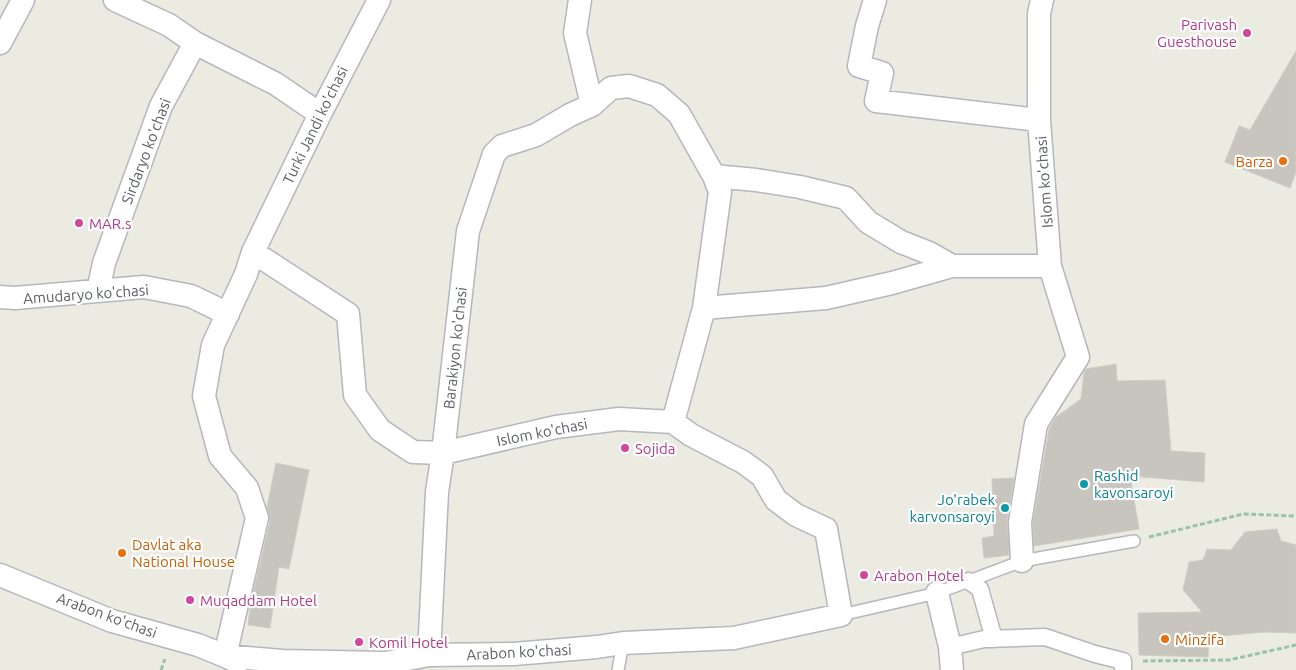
<svg xmlns="http://www.w3.org/2000/svg" width="1296" height="670" font-family="Ubuntu,sans-serif">
	<style>
		.building { fill: #c8c5bf; stroke: #d0cdc0 }
		.lines { fill: none; stroke-linecap: round; stroke-linejoin: round }
		.service-casing { stroke: #b4b7bc; stroke-width: 14 }
		.pedestrian-casing { stroke: #b4b7bc; stroke-width: 19 }
		.minor-casing { stroke: #b4b7bc; stroke-width: 25 }
		.path { stroke: #99c3a9; stroke-width: 3; stroke-dasharray: 5 2.5; stroke-linecap: butt }
		.service { stroke: #fff; stroke-width: 11 }
		.pedestrian { stroke: #fff; stroke-width: 16 }
		.minor { stroke: #fff; stroke-width: 22 }
		.hotel-dot { fill: #d1479c; stroke: #fff; stroke-width: 2 }
		.food-dot { fill: #e8710a; stroke: #fff; stroke-width: 2 }
		.culture-dot { fill: #0f9aa8; stroke: #fff; stroke-width: 2 }
		.labels { text-anchor: middle; dominant-baseline: central; stroke-width: 4.5; stroke-linejoin: round; paint-order: stroke }
		.hotel-label { font-size: 15px; fill: #b23c85; stroke: #fff; text-anchor: start }
		.street-label { font-size: 15px; fill: #5a5d62; stroke: #fff }
		.food-label { font-size: 15px; fill: #c56008; stroke: #fff; text-anchor: start }
		.culture-label { font-size: 15px; fill: #0d838f; stroke: #fff; text-anchor: start }
	</style>
	<rect width="100%" height="100%" fill="#ecebe2"/>
	<!-- building -->
	<path class="building" d="M1296 51V172L1290 188 1225 162 1239 126 1250 130Z
		M1116 364 1117 381 1165 380 1171 451 1205 453 1204 482 1130 476 1139 529 1034 546 1033 523 1049 429 1056 417 1081 399 1084 373 1086 369Z
		M276 463 309 470 289 569 279 567 270 628 248 625 251 602 270 521 267 507Z
		M1014 478 1007 520 1009 555 984 558 982 538 994 536 992 479Z
		M1277 529 1281 541 1296 545V633L1265 632 1209 637 1208 657 1139 655 1138 613 1202 612 1183 590 1189 562 1203 560 1207 549 1231 550 1245 532Z"/>
	<g class="lines">
		<!-- service casing -->
		<g class="service-casing">
			<path id="service" d="M841 615 937 593 1022 561 1134 541
				M618 670 623 643"/>
		</g>
		<!-- pedestrian casing -->
		<g class="pedestrian-casing">
			<path id="pedestrian" d="M969 581 980 589 994 639
				M950 647 984 639 1045 637 1095 654 1123 661V670"/>
		</g>
		<!-- minor casing -->
		<g class="minor-casing">
			<path id="minor" d="M115 0 169 25 195 43 276 84 320 114
				M580 0 575 33 592 105
				M875 0 867 26 859 66 882 73 876 101 1039 120
				M0 43 23 0
				M714 176 756 180 800 187 846 198 868 222 901 242 929 253 952 266
				M98 291 104 263 161 106 195 43
				M0 297 15 298 144 287 191 296 228 314
				M704 308 826 298 892 283 952 266H1050
				M1022 561 1020 522 1036 424 1078 357 1050 266 1039 120V14L1042 0
				M0 575 112 621 198 645 225 656 282 661 386 663 429 655 514 654 597 647 623 643 734 638 841 615 826 529 796 515 776 500 762 476 743 462 691 435 673 422 619 419 556 427 443 453 413 452 380 430 355 395 348 314 253 252
				M937 593 950 647 952 670
				M429 655 437 492 443 453 468 231 494 154 502 146 536 135 570 115 592 105 611 88 629 86 657 95 679 114 714 176 720 192 704 308 673 422
				M238 662 225 656 257 518 247 488 220 456 204 396 213 345 246 274 253 252 320 114 379 0"/>
		</g>
		<!-- path -->
		<path class="path" d="M1149 537 1243 514 1296 516
			M1143 661 1229 660 1296 645
			M161 670 165 659"/>
		<!-- service -->
		<use href="#service" class="service"/>
		<!-- pedestrian -->
		<use href="#pedestrian" class="pedestrian"/>
		<!-- minor -->
		<use href="#minor" class="minor"/>
	</g>
	<!-- markers -->
	<g class="hotel-dot">
		<circle cx="1247" cy="33" r="5"/>
		<circle cx="79" cy="223" r="5"/>
		<circle cx="625" cy="448" r="5"/>
		<circle cx="864" cy="575" r="5"/>
		<circle cx="190" cy="600" r="5"/>
		<circle cx="359" cy="642" r="5"/>
	</g>
	<g class="food-dot">
		<circle cx="1283" cy="161" r="5"/>
		<circle cx="122" cy="553" r="5"/>
		<circle cx="1165" cy="639" r="5"/>
	</g>
	<g class="culture-dot">
		<circle cx="1084" cy="484" r="5"/>
		<circle cx="1005" cy="508" r="5"/>
	</g>
	<g class="labels">
		<!-- hotel labels -->
		<g class="hotel-label">
			<text x="1237" y="24" text-anchor="end">Parivash<tspan x="1237" dy="17">Guesthouse</tspan></text>
			<text x="89" y="223">MAR.s</text>
			<text x="635" y="448">Sojida</text>
			<text x="874" y="575">Arabon Hotel</text>
			<text x="200" y="600">Muqaddam Hotel</text>
			<text x="369" y="642">Komil Hotel</text>
		</g>
		<!-- street labels -->
		<g class="street-label">
			<text transform="translate(315 125) rotate(-64)">Turki Jandi ko'chasi</text>
			<text transform="translate(146 151) rotate(-69)">Sirdaryo ko'chasi</text>
			<text transform="translate(1044 182) rotate(-94)">Islom ko'chasi</text>
			<text transform="translate(86 294) rotate(-4)">Amudaryo ko'chasi</text>
			<text transform="translate(455 348) rotate(-84)">Barakiyon ko'chasi</text>
			<text transform="translate(542 432) rotate(-11)">Islom ko'chasi</text>
			<text transform="translate(107 615) rotate(20)">Arabon ko'chasi</text>
			<text transform="translate(519 652) rotate(-3)">Arabon ko'chasi</text>
		</g>
		<!-- food labels -->
		<g class="food-label">
			<text x="1273" y="161" text-anchor="end">Barza</text>
			<text x="132" y="544">Davlat aka<tspan x="132" dy="17">National House</tspan></text>
			<text x="1175" y="639">Minzifa</text>
		</g>
		<!-- culture labels -->
		<g class="culture-label">
			<text x="1094" y="475">Rashid<tspan x="1094" dy="17">kavonsaroyi</tspan></text>
			<text x="995" y="499" text-anchor="end">Jo'rabek<tspan x="995" dy="17">karvonsaroyi</tspan></text>
		</g>
	</g>
</svg>
